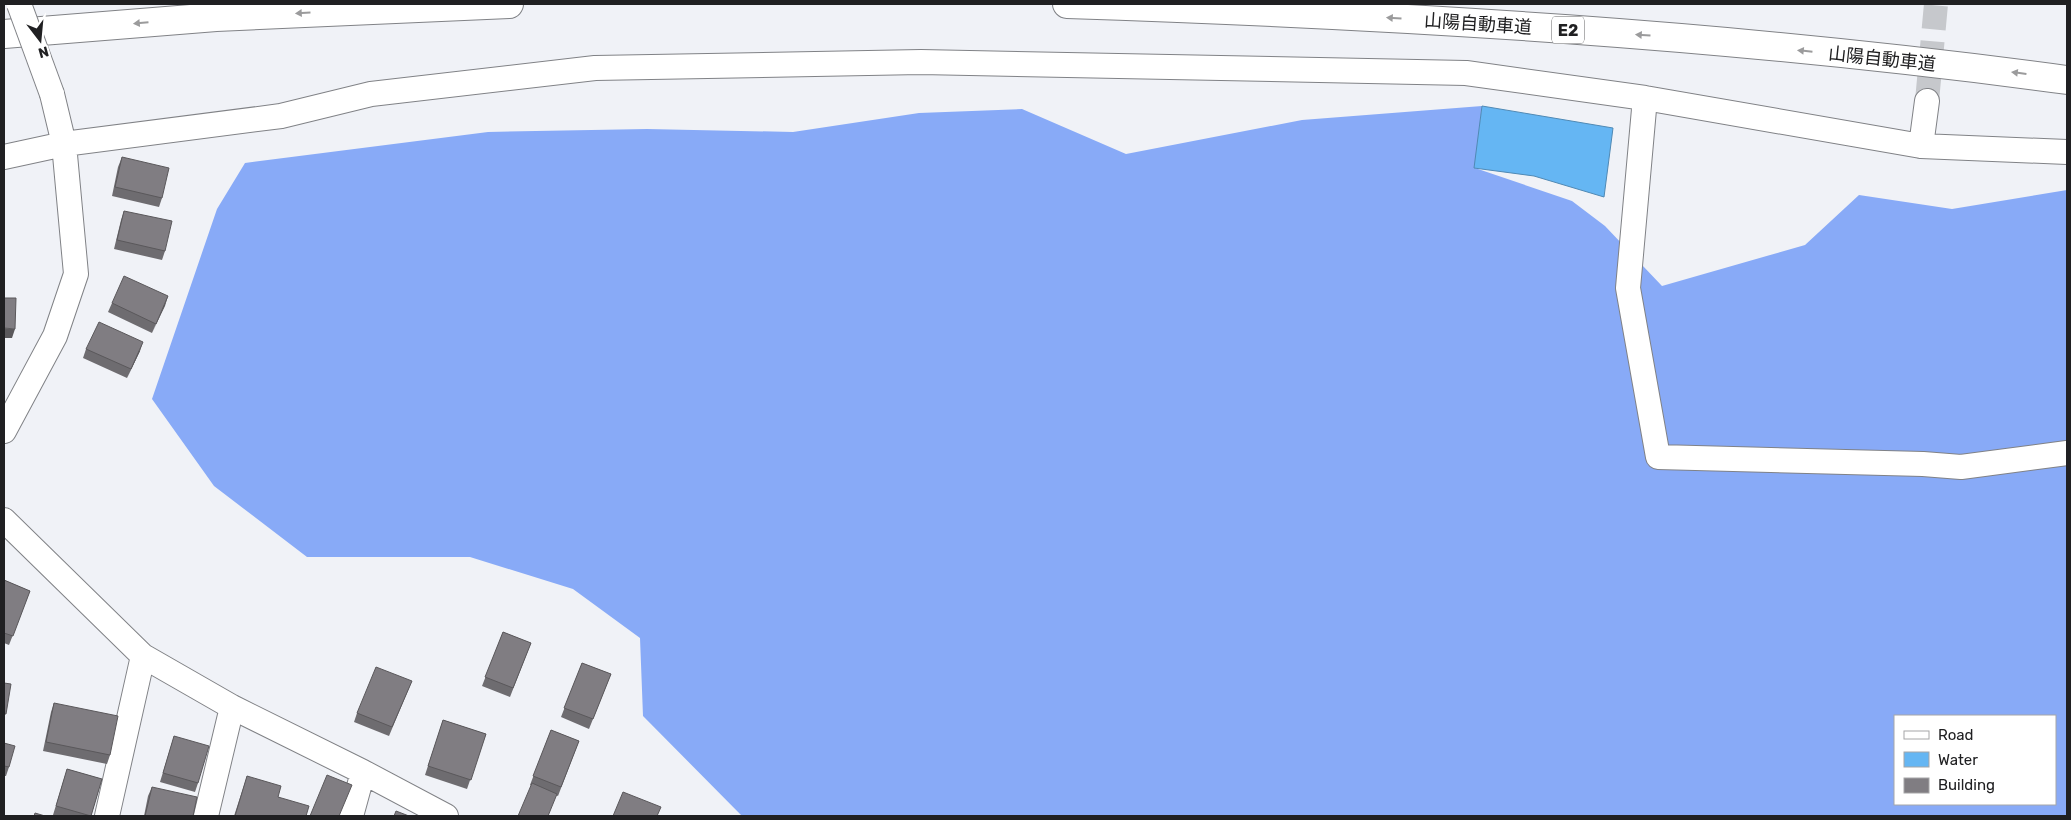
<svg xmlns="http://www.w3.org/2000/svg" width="2071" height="820" font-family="Rubik,'Noto Sans JP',sans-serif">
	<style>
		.forest { fill: #88aaf7; fill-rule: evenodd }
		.water { fill: #65b6f3; stroke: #5089b4 }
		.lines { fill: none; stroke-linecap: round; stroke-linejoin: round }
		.street-tunnel { stroke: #c6c8cc; stroke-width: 24; stroke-dasharray: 24 12; stroke-linecap: butt }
		.street-casing { stroke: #808286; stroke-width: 26 }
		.highway-casing { stroke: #808286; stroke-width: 30 }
		.street { stroke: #fff; stroke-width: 24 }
		.highway { stroke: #fff; stroke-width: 28 }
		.street-bridge-casing { stroke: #808286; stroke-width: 26; stroke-linecap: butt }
		.street-bridge { stroke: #fff; stroke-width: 24 }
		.wall { fill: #6e6c70 }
		.shaded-wall { fill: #5a585b }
		.building { fill: #807d82; stroke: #5a585b }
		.oneway { fill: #9b9b9c }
		.labels { text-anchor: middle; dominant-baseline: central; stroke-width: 4; stroke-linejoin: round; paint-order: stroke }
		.shield { fill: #fff; stroke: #636364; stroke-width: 1 }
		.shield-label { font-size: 16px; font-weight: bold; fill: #202022 }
		.street-label { font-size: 18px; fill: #202022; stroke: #fff }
	</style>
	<rect width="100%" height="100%" fill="#f0f2f7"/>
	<!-- forest -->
	<path class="forest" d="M1482 106 1475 168 1572 201 1605 226 1662 286 1805 245 1859 195 1952 209 2067 190V816H742L643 716 640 638 573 589 470 557H307L214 486 152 399 217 209 245 163 488 132 647 129 793 132 919 113 1022 109 1126 154 1302 120ZM1895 716H2055V804H1895Z"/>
	<!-- water -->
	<path class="water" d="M1482 106 1613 128 1604 197 1534 176 1474 168Z"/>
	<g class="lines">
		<!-- street-tunnel -->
		<path class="street-tunnel" d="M1927 101 1936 4"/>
		<!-- street casing -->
		<g class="street-casing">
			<path id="street" d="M1645 98 1628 288 1658 457 1923 464 1961 467 2067 453
				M1921 146 1927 101
				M4 157 64 144 281 116 371 94 595 68 921 62 1466 73 1645 98 1921 146 2067 152
				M4 431 55 336 76 274 64 144 52 94
				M4 520 143 656 232 707 363 772 446 816
				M107 816 143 656
				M206 816 232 707
				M351 816 363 772"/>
		</g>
		<!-- highway casing -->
		<g class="highway-casing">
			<path id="highway" d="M1067 4C1401 15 1736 35 2067 80
				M4 34 216 17 509 4"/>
		</g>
		<!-- street -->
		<use href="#street" class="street"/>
		<!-- highway -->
		<use href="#highway" class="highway"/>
		<!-- street-bridge casing -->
		<g class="street-bridge-casing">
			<path id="street-bridge" d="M19 4 52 94"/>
		</g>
		<!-- street-bridge -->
		<use href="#street-bridge" class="street-bridge"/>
	</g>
	<!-- wall -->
	<path class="wall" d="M122 157 162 198 159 207 112 196 118 167Z
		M124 211 165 251 162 260 114 249 121 220Z
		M168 296 152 333 108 312 112 303Z
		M86 349 140 351 127 378 83 358Z
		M4 580 30 591 9 645 4 643Z
		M503 632 531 643 510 697 482 686Z
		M582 663 611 674 589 729 561 717Z
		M412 681 389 736 354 722 357 713Z
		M54 703 110 755 107 764 43 751 51 712Z
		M443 720 486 734 467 789 425 775Z
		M551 730 579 741 558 796 530 785Z
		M174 736 198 783 195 792 160 782Z
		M4 743 9 767 6 776H4Z
		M67 769 102 779 91 816H58L53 815Z
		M247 776 278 797 306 816H234Z
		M152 787 193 816H144L148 796Z"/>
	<!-- shaded-wall -->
	<path class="shaded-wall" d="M168 296 165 306 152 333 156 324Z
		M4 328 15 329 12 338H4Z
		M143 342 140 351 127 378Z"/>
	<!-- building -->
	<path class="building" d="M122 157 169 168 162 198 115 187Z
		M124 211 172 221 165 251 117 240Z
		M124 276 168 296 156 324 112 303Z
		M4 298H16L15 329 4 328Z
		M99 322 143 342 131 369 86 349Z
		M4 580 30 591 13 636 4 633Z
		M503 632 531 643 513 688 485 677Z
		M582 663 611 674 593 719 564 708Z
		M376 667 412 681 392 727 357 713Z
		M4 683 11 684 6 714H4Z
		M54 703 118 716 110 755 46 742Z
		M443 720 486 734 471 780 428 766Z
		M551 730 579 741 561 787 533 776Z
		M174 736 209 746 198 783 163 773Z
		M4 743 15 746 9 767 4 766Z
		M67 769 102 779 91 816 56 806Z
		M327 775 352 785 339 816H310Z
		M247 776 281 786 278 797 309 806 306 816H235Z
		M532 783 557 794 548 816H518Z
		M152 787 197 797 193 816H145Z
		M623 792 661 807 657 816H613Z
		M396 811 409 816H394Z
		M35 813 45 816H34Z"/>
	<!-- one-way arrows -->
	<defs><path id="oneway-solid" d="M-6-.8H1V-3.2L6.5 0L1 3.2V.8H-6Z" transform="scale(1.25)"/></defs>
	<g class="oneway">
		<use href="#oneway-solid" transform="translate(303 13) rotate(177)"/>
		<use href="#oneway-solid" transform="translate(1394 18) rotate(-176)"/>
		<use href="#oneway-solid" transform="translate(141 23) rotate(175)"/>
		<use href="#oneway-solid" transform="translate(1643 35) rotate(-176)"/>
		<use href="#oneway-solid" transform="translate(1805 51) rotate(-174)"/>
		<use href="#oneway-solid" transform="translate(2019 73) rotate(-173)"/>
	</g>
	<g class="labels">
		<!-- shield labels -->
		<rect class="shield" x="1552" y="16.5" width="32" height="27" rx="4"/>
		<g class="shield-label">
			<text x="1568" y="30">E2</text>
		</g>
		<!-- street labels -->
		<g class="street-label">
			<text transform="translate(1478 24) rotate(4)">山陽自動車道</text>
			<text transform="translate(1882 59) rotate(6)">山陽自動車道</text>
		</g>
	</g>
	<!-- border -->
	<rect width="2071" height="820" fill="none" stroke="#202022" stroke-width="10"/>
	<!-- legend -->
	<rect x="1894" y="715" width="162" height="90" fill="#ffffff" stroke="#a6a6a7"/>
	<rect x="1904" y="731" width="25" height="8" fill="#ffffff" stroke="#a6a6a7"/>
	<text x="1938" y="740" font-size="15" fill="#202022">Road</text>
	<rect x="1904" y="752" width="25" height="15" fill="#65b6f3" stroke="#a6a6a7"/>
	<text x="1938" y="765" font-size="15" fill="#202022">Water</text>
	<rect x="1904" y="778" width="25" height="15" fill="#807d82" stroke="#a6a6a7"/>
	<text x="1938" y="790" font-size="15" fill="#202022">Building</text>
	<!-- north arrow -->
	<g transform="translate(40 40) rotate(164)" stroke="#ffffff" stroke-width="4" paint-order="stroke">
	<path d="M0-4L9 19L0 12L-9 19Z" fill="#202022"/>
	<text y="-8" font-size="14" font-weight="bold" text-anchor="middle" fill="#202022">N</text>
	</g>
</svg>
